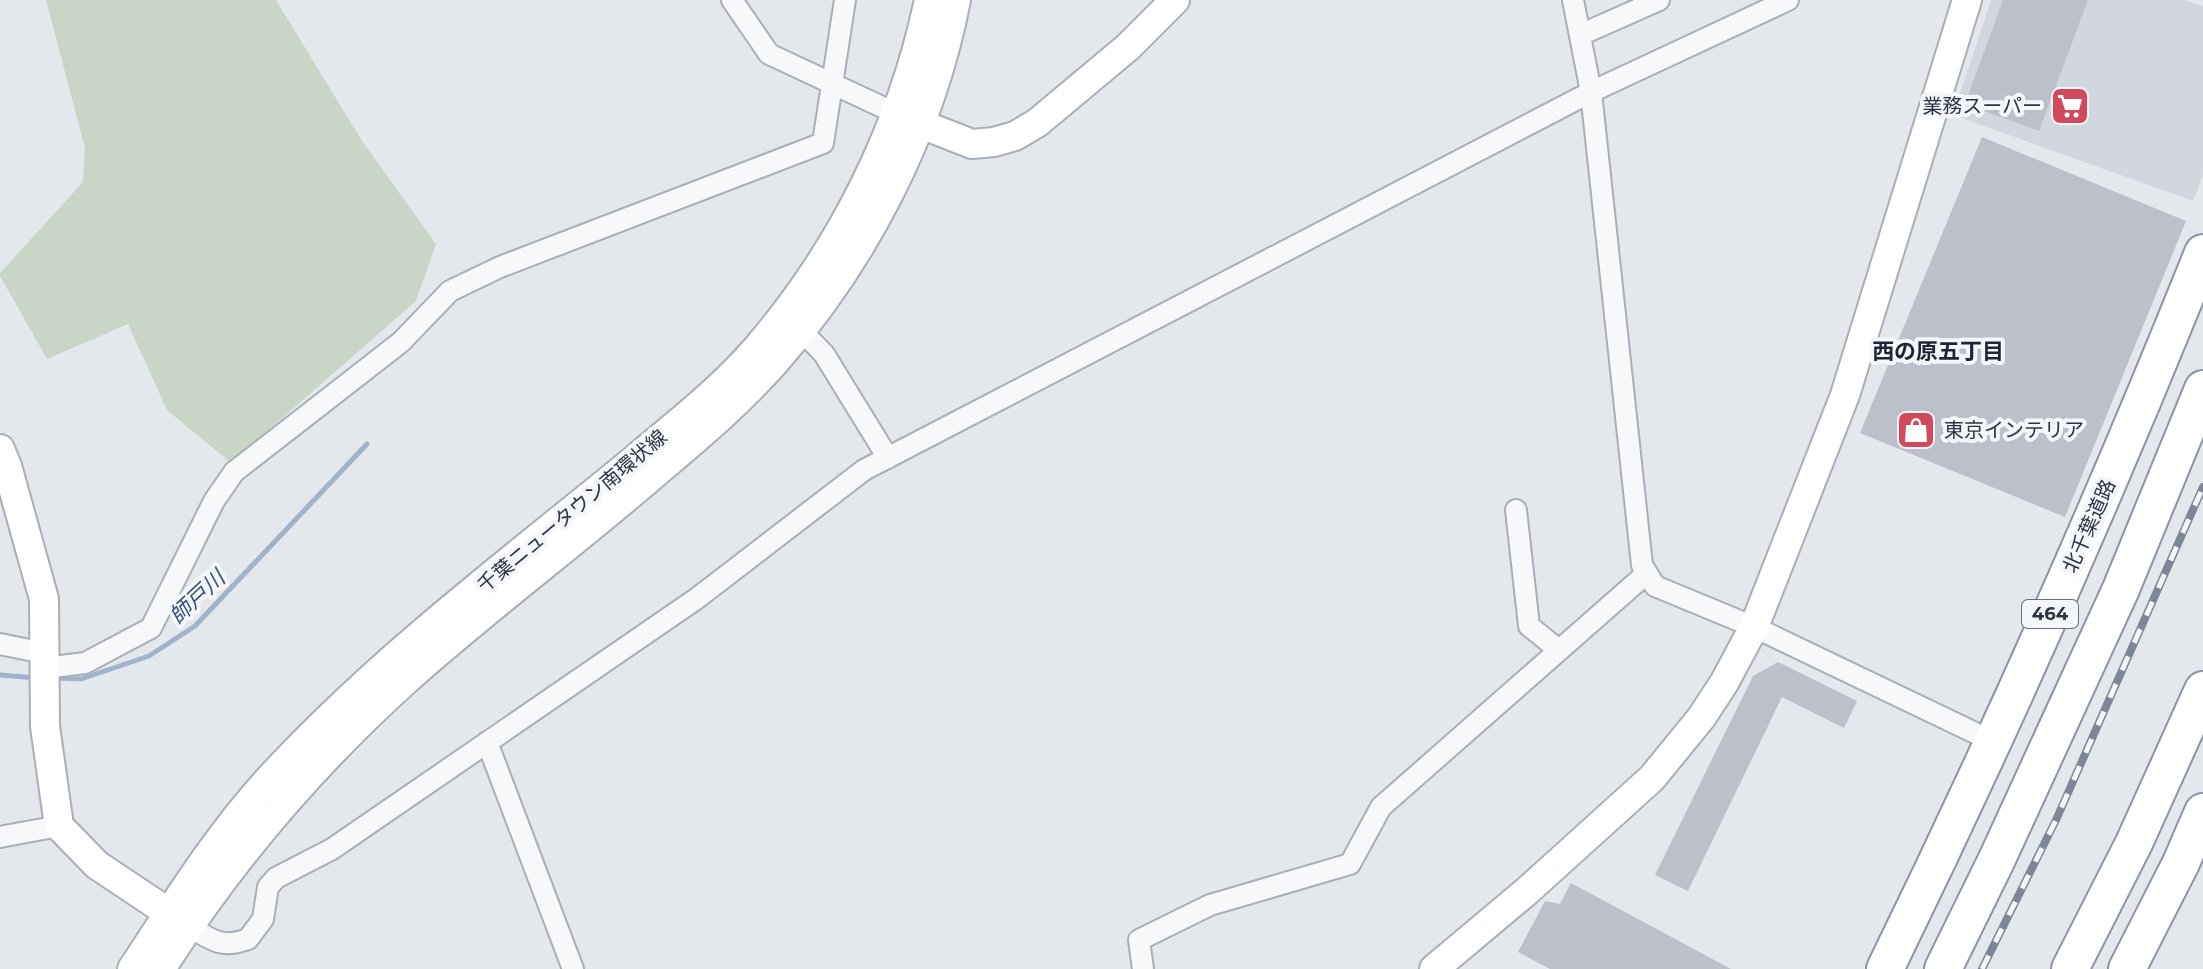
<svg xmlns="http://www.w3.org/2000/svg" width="2203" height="969" font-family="Montserrat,'Noto Sans JP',sans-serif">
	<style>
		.built { fill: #d2d6de }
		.green { fill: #c9d6c5 }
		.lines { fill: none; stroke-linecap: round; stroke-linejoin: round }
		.stream { stroke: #9fb4cc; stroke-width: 5 }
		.building { fill: #bbc0ca }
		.street-casing { stroke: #a9aeb7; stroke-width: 24 }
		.secondary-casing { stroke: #a9aeb7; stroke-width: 32 }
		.highway-casing { stroke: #8b94a3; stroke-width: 40 }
		.street { stroke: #f7f8fa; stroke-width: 20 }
		.secondary { stroke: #fff; stroke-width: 28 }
		.highway { stroke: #fff; stroke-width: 36 }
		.rail-casing { stroke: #7d8696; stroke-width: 8 }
		.rail { stroke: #f4f6f9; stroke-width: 5; stroke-dasharray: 15; stroke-linecap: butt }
		.labels { text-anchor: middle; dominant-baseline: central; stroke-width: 8; stroke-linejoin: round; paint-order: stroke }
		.shield { fill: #f4f6f9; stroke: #676e7b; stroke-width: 2 }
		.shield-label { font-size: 18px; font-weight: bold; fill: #2b3445 }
		.poi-label { font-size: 20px; fill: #2b3445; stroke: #f4f6f9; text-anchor: end }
		.street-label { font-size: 20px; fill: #2b3445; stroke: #f4f6f9 }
		.neighbourhood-label { font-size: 22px; font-weight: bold; fill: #1d2536; stroke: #f4f6f9 }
		.water-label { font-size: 22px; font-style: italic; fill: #34527a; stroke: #f4f6f9 }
	</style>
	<rect width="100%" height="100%" fill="#e4e7ec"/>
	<!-- built -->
	<path class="built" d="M1991 0H2185L2203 6V175L2193 201 1953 115Z"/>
	<!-- green -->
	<path class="green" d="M46 0H276L362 141 436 244 416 301 231 463 167 410 128 324 47 359 0 276V273L83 182 85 148Z"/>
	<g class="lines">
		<!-- stream -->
		<path class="stream" d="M0 675 37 678
			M55 678 81 679 149 656 195 626 367 444"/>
	</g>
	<!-- building -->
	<path class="building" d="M2003 0H2088L2039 131 1965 104Z
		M1982 137 2186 221 2065 517 1860 433Z
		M1778 662 1857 701 1844 728 1782 697 1688 891 1655 875 1753 676Z
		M1571 883 1731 969H1550L1518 952 1545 901 1560 904Z"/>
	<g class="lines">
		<!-- street casing -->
		<g class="street-casing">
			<path id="street" d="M732 0 769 54 895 113
				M1573 0 1591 92 1642 565 1655 586 1754 627 1994 742
				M1580 35 1659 0
				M793 322 824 354 888 458
				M1516 510 1529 626 1559 650
				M0 644 44 653
				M45 668 85 663 151 628 214 501 234 472 401 342 450 291 500 267 823 143 845 0
				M487 742 573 969
				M0 837 59 826
				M189 926C211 940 222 949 248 939L263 919 268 887 276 878 332 849 696 599 864 470 1591 92 1788 0
				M1143 969 1139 940 1210 905 1350 864 1381 807 1647 573"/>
		</g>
		<!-- secondary casing -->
		<g class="secondary-casing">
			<path id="secondary" d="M903 117 972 144 994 142 1015 136 1037 123 1128 47 1175 0
				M0 449 7 466 44 599 45 726 59 826 97 865 184 923
				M132 969C175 904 218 834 271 777 310 735 353 694 396 656 473 588 555 525 634 460 676 424 721 390 757 348 842 249 902 128 929 0
				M161 969C229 862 311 766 405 681 489 606 581 538 666 464 704 432 741 400 774 363 864 261 930 134 956 0
				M1434 969 1527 891 1652 778 1701 718 1724 683 1754 627 1845 395 1967 0"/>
		</g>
		<!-- highway casing -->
		<g class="highway-casing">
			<path id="highway" d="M1885 969C2000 734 2106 495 2203 253
				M1943 969 1997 859 2121 589 2203 389
				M2070 969 2134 843 2203 690
				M2127 969 2181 863 2203 812"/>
		</g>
		<!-- street -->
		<use href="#street" class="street"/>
		<!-- secondary -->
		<use href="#secondary" class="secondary"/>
		<!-- highway -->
		<use href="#highway" class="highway"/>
		<!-- rail casing -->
		<g class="rail-casing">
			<path id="rail" d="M1982 969 2056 820 2203 487"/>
		</g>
		<!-- rail -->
		<use href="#rail" class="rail"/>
	</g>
	<!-- icons -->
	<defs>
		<g id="supermarket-square" transform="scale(2)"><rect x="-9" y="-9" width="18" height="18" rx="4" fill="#d1495b" stroke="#f4f6f9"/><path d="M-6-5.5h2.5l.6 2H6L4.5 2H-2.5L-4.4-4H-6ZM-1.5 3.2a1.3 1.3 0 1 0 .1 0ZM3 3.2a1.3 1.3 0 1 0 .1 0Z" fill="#fff"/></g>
		<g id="shop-square" transform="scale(2)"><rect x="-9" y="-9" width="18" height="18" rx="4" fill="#d1495b" stroke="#f4f6f9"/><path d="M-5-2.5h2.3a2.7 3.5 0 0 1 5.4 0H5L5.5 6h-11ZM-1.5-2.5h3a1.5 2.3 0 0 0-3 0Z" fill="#fff"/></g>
	</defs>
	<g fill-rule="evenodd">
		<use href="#supermarket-square" x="2070" y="106"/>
		<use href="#shop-square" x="1916" y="430"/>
	</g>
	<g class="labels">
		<!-- shield labels -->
		<rect class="shield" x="2022" y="600" width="56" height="28" rx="6"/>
		<g class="shield-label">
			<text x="2050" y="614">464</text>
		</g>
		<!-- poi labels -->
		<g class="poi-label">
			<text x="2042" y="106">業務スーパー</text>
			<text x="1944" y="430" text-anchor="start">東京インテリア</text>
		</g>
		<!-- street labels -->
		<g class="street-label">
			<text transform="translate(572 511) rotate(-40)">千葉ニュータウン南環状線</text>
			<text transform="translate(2089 526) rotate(-66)">北千葉道路</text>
		</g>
		<!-- neighbourhood labels -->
		<g class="neighbourhood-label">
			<text x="1938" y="351">西の原五丁目</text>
		</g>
		<!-- water labels -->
		<g class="water-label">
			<text transform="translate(197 597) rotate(-43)">師戸川</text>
		</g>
	</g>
</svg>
